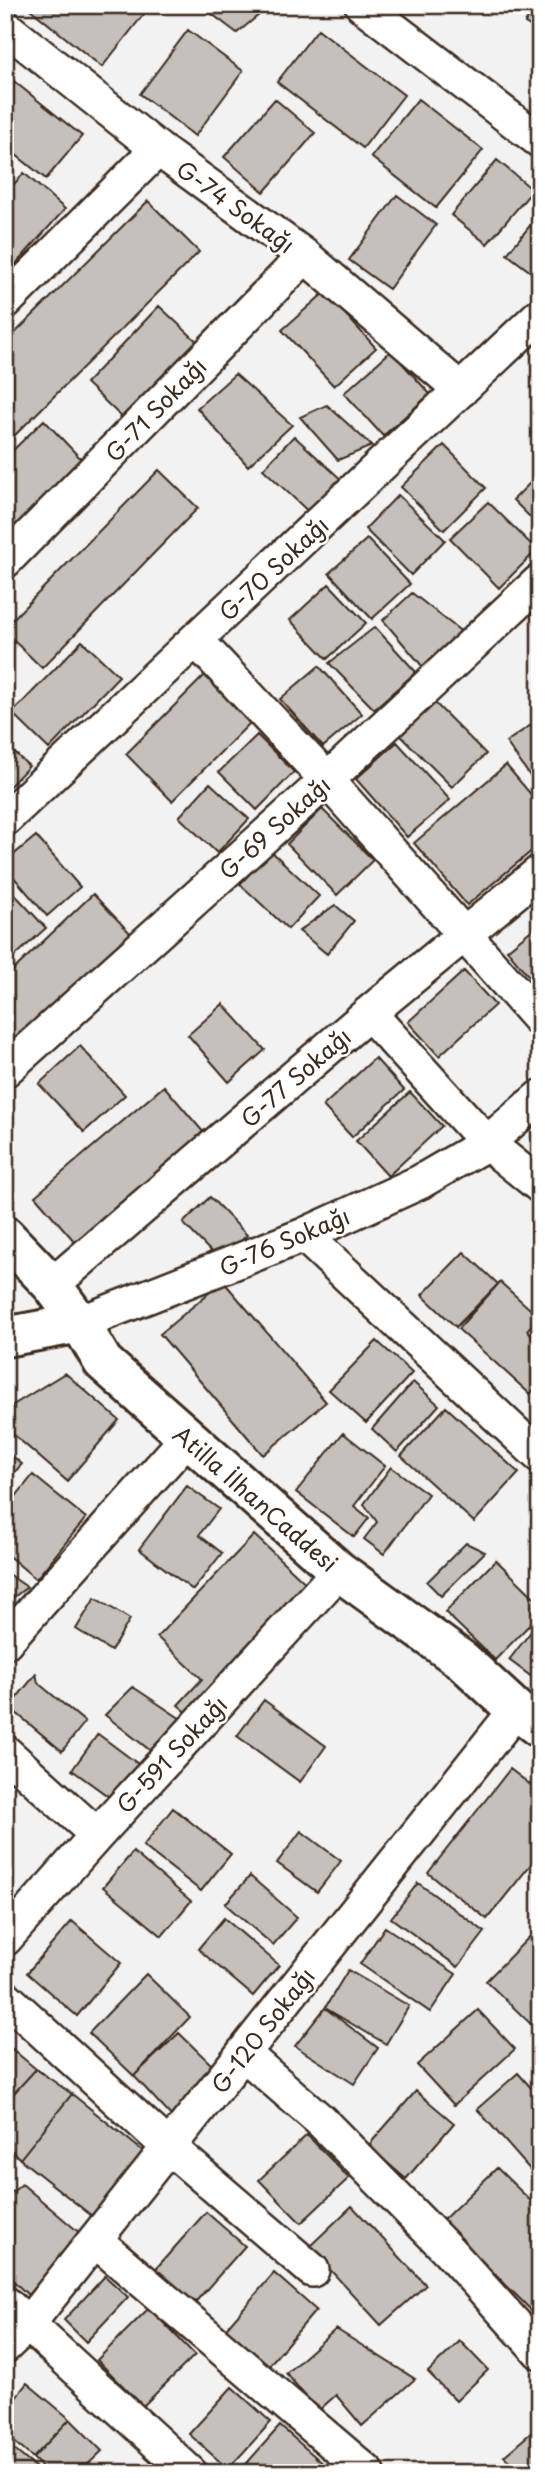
<svg xmlns="http://www.w3.org/2000/svg" width="545" height="2478" font-family="'Playpen Sans',sans-serif">
	<style>
		.building { fill: #c6c0bd; stroke: #3b2a1e; stroke-width: 2 }
		.lines { fill: none; stroke-linecap: round; stroke-linejoin: round }
		.minor-casing { stroke: #3b2a1e; stroke-width: 38 }
		.tertiary-casing { stroke: #3b2a1e; stroke-width: 44 }
		.secondary-casing { stroke: #3b2a1e; stroke-width: 44 }
		.minor { stroke: #fff; stroke-width: 33 }
		.tertiary { stroke: #fff; stroke-width: 38 }
		.secondary { stroke: #fff; stroke-width: 38 }
		.labels { text-anchor: middle; dominant-baseline: central; stroke-width: 5; stroke-linejoin: round; paint-order: stroke }
		.street-label { font-size: 23px; fill: #3b2a1e; stroke: #fff }
	</style>
	<rect width="100%" height="100%" fill="#f3f2f2"/>
	<filter id="ink" filterUnits="userSpaceOnUse"><feTurbulence type="fractalNoise" baseFrequency=".0143" numOctaves="2"/><feDisplacementMap in="SourceGraphic" scale="14" xChannelSelector="R" yChannelSelector="G"/><feConvolveMatrix kernelMatrix="1 2 1 2 8 2 1 2 1" color-interpolation-filters="sRGB"/></filter>
	<g filter="url(#ink)">
		<!-- building -->
		<path class="building" d="M25 5H151L102 67Z
			M200 5H271L237 33Z
			M537 5H540V32L525 23Z
			M318 29 404 95 363 148 277 82Z
			M188 30 243 71 195 136 140 94Z
			M5 74 82 136 46 179 5 146Z
			M275 99 315 133 264 192 224 157Z
			M418 99 483 150 436 208 371 157Z
			M497 160 533 190 487 244 451 215Z
			M24 173 65 209 5 276V194Z
			M397 195 436 225 389 289 349 260Z
			M148 201 199 252 5 445V343Z
			M540 213V279L507 254Z
			M325 292 376 348 334 386 282 330Z
			M159 306 202 346 128 423 86 383Z
			M391 351 430 394 383 436 344 393Z
			M235 374 292 425 248 466 197 408Z
			M327 405 372 446 338 460 300 417Z
			M44 420 82 460 5 538V458Z
			M294 436 345 483 314 517 263 469Z
			M444 445 486 488 444 530 401 487Z
			M159 470 198 508 42 668 5 632V627Z
			M540 473V527L513 500Z
			M398 495 445 540 411 575 365 529Z
			M488 502 537 550 499 588 450 538Z
			M367 539 410 584 372 619 329 573Z
			M329 584 366 623 327 659 290 620Z
			M412 593 463 633 423 667 383 620Z
			M375 627 416 672 374 709 329 663Z
			M82 641 119 676 49 749 12 713Z
			M319 666 362 714 323 747 280 699Z
			M205 675 252 721 172 801 126 754Z
			M433 701 486 754 452 787 399 734Z
			M540 719V790L506 742Z
			M257 735 294 772 257 810 219 772Z
			M397 742 450 800 407 837 356 779Z
			M5 744 29 766 5 791Z
			M506 765 540 805V844L467 905 414 843Z
			M210 783 249 819 217 853 179 817Z
			M322 809 373 860 337 895 287 844Z
			M36 836 80 887 47 916 5 867V862Z
			M271 851 319 896 288 929 240 884Z
			M5 884 46 928 5 965Z
			M93 894 131 934 5 1052V978Z
			M335 905 354 921 327 954 299 931Z
			M540 923V990L507 950Z
			M464 971 495 1005 439 1056 408 1022Z
			M223 1004 265 1050 229 1082 188 1035Z
			M80 1046 125 1095 84 1132 39 1084Z
			M375 1058 404 1090 352 1137 323 1106Z
			M164 1086 204 1133 75 1242 35 1196Z
			M410 1092 442 1126 388 1176 356 1141Z
			M210 1197 247 1235 221 1262 183 1223Z
			M464 1252 498 1284 456 1327 422 1295Z
			M223 1281 326 1402 263 1455 160 1334Z
			M500 1282 539 1317 527 1330 540 1342V1383L530 1394 458 1329Z
			M377 1341 412 1373 366 1423 329 1390Z
			M65 1373 119 1420 67 1481 5 1427V1410Z
			M413 1382 439 1405 397 1452 372 1429Z
			M446 1407 519 1473 474 1522 401 1456Z
			M343 1433 385 1466 354 1506 369 1518 354 1537 296 1492Z
			M5 1450 22 1464 5 1483Z
			M391 1467 428 1494 384 1554 364 1539 377 1522 364 1504Z
			M33 1475 86 1518 36 1579 5 1553V1510Z
			M187 1486 219 1509 199 1535 222 1553 193 1590 139 1549Z
			M254 1535 311 1588 191 1716 178 1705 202 1679 157 1637Z
			M466 1543 485 1552 441 1596 427 1582Z
			M496 1560 540 1603V1614L495 1660 445 1612Z
			M5 1572 27 1587 5 1604Z
			M95 1598 130 1619 111 1651 76 1629Z
			M540 1620V1683L509 1660Z
			M36 1674 38 1683 85 1722 62 1751 9 1707Z
			M133 1687 184 1721 156 1755 105 1715Z
			M264 1700 326 1746 300 1782 237 1736Z
			M98 1734 138 1764 112 1799 72 1770Z
			M510 1769 540 1792V1853L487 1919 428 1873Z
			M173 1808 231 1854 201 1891 143 1846Z
			M301 1831 341 1861 317 1892 277 1863Z
			M133 1852 191 1901 162 1936 103 1887Z
			M250 1876 297 1917 273 1945 225 1904Z
			M418 1883 485 1932 458 1967 391 1918Z
			M224 1918 279 1965 253 1996 198 1949Z
			M72 1921 121 1963 77 2016 27 1973Z
			M540 1926V2033L486 1981Z
			M385 1927 456 1974 430 2012 360 1964Z
			M348 1970 409 2006 386 2044 325 2008Z
			M146 1974 190 2017 134 2076 89 2033Z
			M325 2008 378 2048 354 2084 295 2046Z
			M478 2010 515 2049 454 2105 417 2065Z
			M179 2033 218 2071 173 2118 134 2076Z
			M5 2043 36 2069 5 2103Z
			M36 2069 72 2094 20 2159 5 2144V2103Z
			M518 2073 540 2098V2181L477 2109Z
			M416 2091 454 2123 406 2179 368 2146Z
			M72 2094 144 2152 92 2216 20 2159Z
			M307 2135 349 2178 301 2223 259 2180Z
			M497 2168 540 2210 539 2318 442 2221Z
			M22 2184 81 2234 28 2295 5 2273V2198Z
			M352 2206 426 2285 381 2325 309 2247Z
			M206 2212 245 2246 191 2307 152 2273Z
			M274 2273 316 2310 265 2370 222 2333Z
			M105 2276 128 2297 86 2342 64 2320Z
			M149 2308 195 2355 143 2406 97 2360Z
			M336 2329 415 2379 362 2426 336 2395 318 2411 286 2373Z
			M460 2341 488 2370 456 2401 428 2372Z
			M27 2383 70 2419 33 2458 5 2434V2411Z
			M232 2387 271 2422 228 2469 189 2434Z
			M70 2419 102 2451 79 2473H47L33 2458Z
			M540 2425V2473H520L504 2456Z
			M280 2426 334 2473H238Z
			M5 2442 42 2473H5Z"/>
		<g class="lines">
			<!-- minor casing -->
			<g class="minor-casing">
				<path id="minor" d="M362 5 540 141
					M5 27 158 149 305 256 461 390
					M5 302 158 149
					M5 561 305 256
					M196 640 327 780 540 1020
					M5 819 540 315
					M369 1013 487 1143 540 1186
					M5 1070 327 780 540 581
					M304 1235 540 1456
					M52 1285 369 1013 540 872
					M80 1323 304 1235 420 1182 487 1143 540 1097
					M5 1642 187 1438
					M5 1752 97 1835
					M5 1939 97 1835 339 1571
					M5 1997 170 2148 312 2270
					M243 2053 321 2121 448 2250 540 2352
					M96 2241 368 2473
					M5 2303 190 2473
					M5 2346 28 2324 516 1710"/>
			</g>
			<!-- tertiary casing -->
			<g class="tertiary-casing">
				<path id="tertiary" d="M5 1337 80 1323"/>
			</g>
			<!-- secondary casing -->
			<g class="secondary-casing">
				<path id="secondary" d="M5 1236 52 1285 80 1323 103 1362 339 1571 463 1661 516 1710 540 1728"/>
			</g>
			<!-- minor -->
			<use href="#minor" class="minor"/>
			<!-- tertiary -->
			<use href="#tertiary" class="tertiary"/>
			<!-- secondary -->
			<use href="#secondary" class="secondary"/>
		</g>
	</g>
	<g class="labels">
		<!-- street labels -->
		<g class="street-label">
			<text transform="translate(236 206) rotate(36)">G-74 Sokağı</text>
			<text transform="translate(155 409) rotate(-46)">G-71 Sokağı</text>
			<text transform="translate(273 568) rotate(-43)">G-70 Sokağı</text>
			<text transform="translate(274 827) rotate(-42)">G-69 Sokağı</text>
			<text transform="translate(295 1077) rotate(-41)">G-77 Sokağı</text>
			<text transform="translate(284 1241) rotate(-23)">G-76 Sokağı</text>
			<text transform="translate(256 1498) rotate(41)">Atilla İlhanCaddesi</text>
			<text transform="translate(171 1754) rotate(-47)">G-591 Sokağı</text>
			<text transform="translate(262 2030) rotate(-52)">G-120 Sokağı</text>
		</g>
	</g>
	<!-- margin -->
	<rect width="545" height="2478" fill="none" stroke="#fff" stroke-width="28"/>
	<rect x="14" y="14" width="517" height="2450" fill="none" stroke="#3b2a1e" stroke-width="2.5" filter="url(#ink)"/>
</svg>
